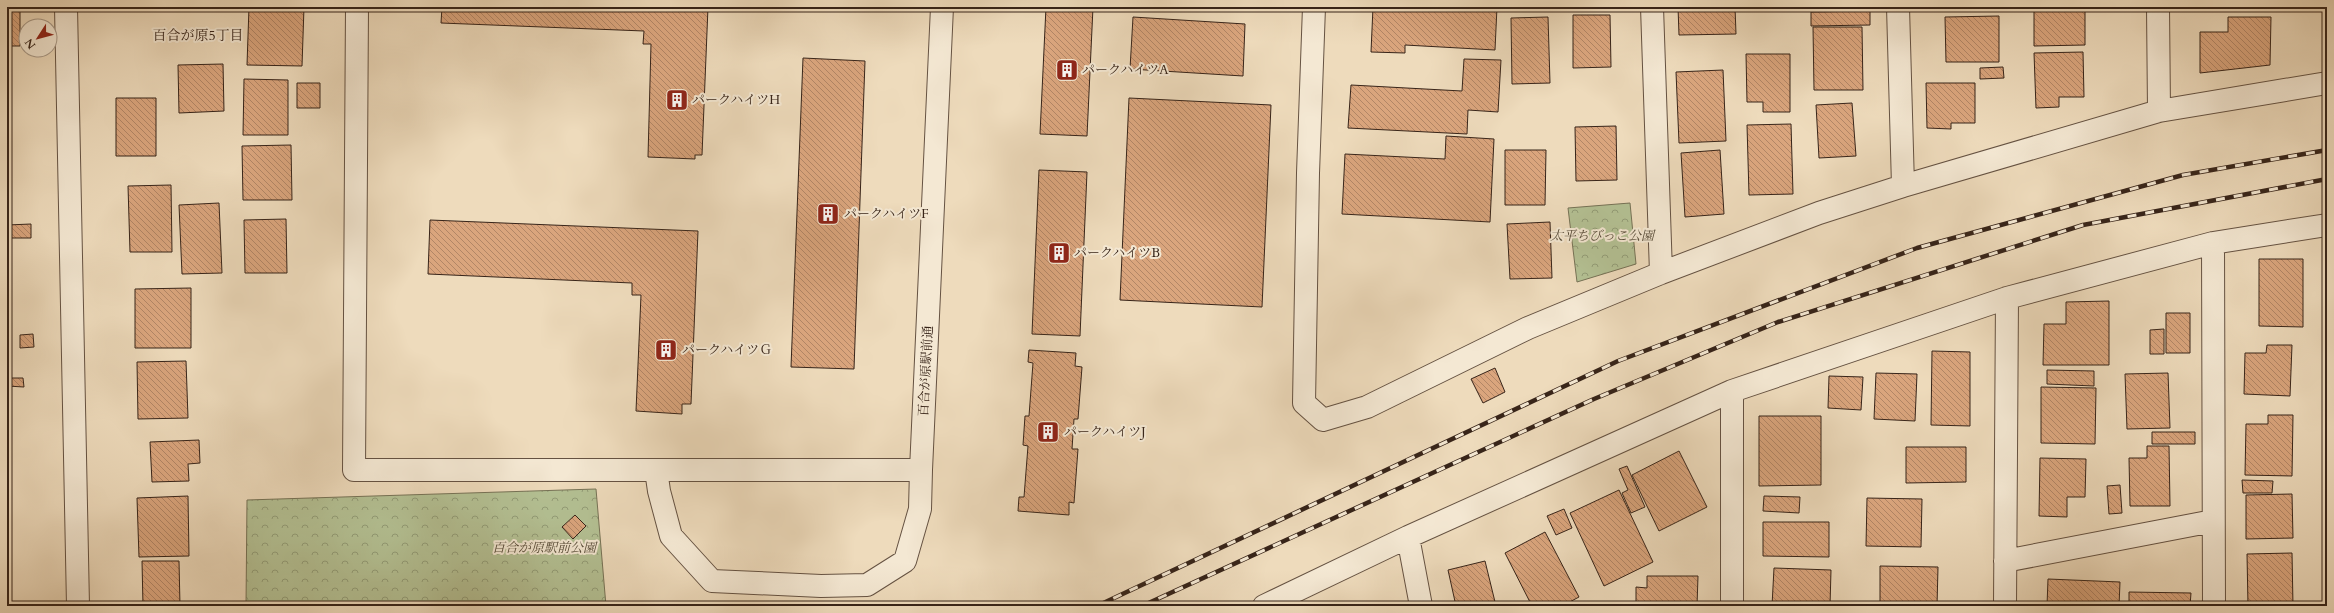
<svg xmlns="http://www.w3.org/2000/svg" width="2334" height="613" font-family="Cardo,'Noto Serif JP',serif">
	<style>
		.park { fill: url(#park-crowns); stroke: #767256 }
		.building { fill: url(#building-back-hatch); stroke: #372419 }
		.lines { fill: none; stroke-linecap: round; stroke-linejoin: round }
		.minor-casing { stroke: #655242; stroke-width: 24 }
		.minor { stroke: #f4e8d3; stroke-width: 22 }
		.rail-casing { stroke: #372419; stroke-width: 4.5 }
		.rail { stroke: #f4e8d3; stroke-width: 3; stroke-dasharray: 9; stroke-linecap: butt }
		.labels { text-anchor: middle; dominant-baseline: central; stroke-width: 4; stroke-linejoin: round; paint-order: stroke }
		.poi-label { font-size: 13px; fill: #372419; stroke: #f4e8d3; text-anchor: start }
		.park-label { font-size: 13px; font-style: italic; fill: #564b38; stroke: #f4e8d3 }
		.street-label { font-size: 13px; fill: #372419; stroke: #f4e8d3 }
		.neighbourhood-label { font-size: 14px; fill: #372419; stroke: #f4e8d3 }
	</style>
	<defs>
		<pattern id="park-crowns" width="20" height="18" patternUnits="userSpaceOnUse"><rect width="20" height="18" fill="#b4c194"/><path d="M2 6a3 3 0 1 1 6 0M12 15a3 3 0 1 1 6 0" fill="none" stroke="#939d78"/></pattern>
		<pattern id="building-back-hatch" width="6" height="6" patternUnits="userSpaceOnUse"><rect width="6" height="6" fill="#daa57d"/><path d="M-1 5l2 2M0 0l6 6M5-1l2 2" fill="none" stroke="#b28666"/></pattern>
	</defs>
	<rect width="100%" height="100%" fill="#eedbbc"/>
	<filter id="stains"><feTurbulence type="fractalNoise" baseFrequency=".005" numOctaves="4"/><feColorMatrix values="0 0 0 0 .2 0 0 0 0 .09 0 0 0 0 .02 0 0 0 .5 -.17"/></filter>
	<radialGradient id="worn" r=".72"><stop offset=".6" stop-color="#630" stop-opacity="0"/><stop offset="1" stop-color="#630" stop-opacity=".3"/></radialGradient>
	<!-- park -->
	<path class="park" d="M1630 203 1636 264 1577 282 1568 208Z
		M596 489 606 606H246L247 500Z"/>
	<!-- building -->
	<path class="building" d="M7 7H20V46H7Z
		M249 7H304L302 66 247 65Z
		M442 7H708L702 155H695V159L648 157 651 44H643L644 31 441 23Z
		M1046 7H1093L1087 136 1040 134Z
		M1373 7H1497L1495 50 1405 45V53L1371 52Z
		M1515 7H1554V8L1515 9Z
		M1678 7H1735L1736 34 1679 35Z
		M2034 7H2085V45L2034 46Z
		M2223 7H2272V9H2223Z
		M1870 11V25L1811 26V12Z
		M1573 15H1610L1611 67 1573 68Z
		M1999 16V62H1946L1945 17Z
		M1133 17 1245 24 1243 76 1130 69Z
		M1548 17 1550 83 1512 84 1511 18Z
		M2228 17H2271L2270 65 2200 73V32H2228Z
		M1813 27H1862L1863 90H1814Z
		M2083 52 2084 97H2059V107L2036 108 2034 53Z
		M1746 54H1790V112H1763V102H1747Z
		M803 58 865 61 854 369 791 367Z
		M1464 59 1501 60 1498 112 1468 110 1467 134 1348 128 1351 85 1462 91Z
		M223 64 224 111 179 113 178 65Z
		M2003 67 2004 78 1980 79V68Z
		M1723 70 1726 141 1679 143 1676 72Z
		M244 79 288 80V135H243Z
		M297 83H320V108H297Z
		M1926 83H1975V123H1951V129L1927 128Z
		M116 98H156V156H116Z
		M1129 98 1271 105 1262 307 1120 300Z
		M1852 103 1856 156 1819 158 1816 105Z
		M1791 124 1793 194 1749 195 1747 125Z
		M1616 126 1617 180 1576 181 1575 127Z
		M1446 136 1494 139 1490 222 1342 214 1345 154 1445 159Z
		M291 145 292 200H243L242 146Z
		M1505 150H1546L1545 205H1505Z
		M1720 150 1724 214 1685 217 1681 153Z
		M1039 170 1087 172 1080 336 1032 334Z
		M171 185 172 252H130L128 186Z
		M219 203 222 273 182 274 179 205Z
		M286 219 287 273H245L244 220Z
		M430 220 698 231 691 404H682V414L636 411 641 295H632V283L428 274Z
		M1550 222 1552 278 1510 279 1507 224Z
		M31 224V238H7V225Z
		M2259 259H2303V327L2259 326Z
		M191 288V348H135V289Z
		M2109 301V365H2043L2044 324H2066V302Z
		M2166 313H2190V353H2166Z
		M2326 321H2327V388H2326Z
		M2164 329V354H2150V330Z
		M33 334 34 347 20 348V335Z
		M2267 345H2292L2290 396 2244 394 2245 353H2266Z
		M1029 350 1076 353 1075 366 1082 367 1078 419H1074L1072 449H1078L1074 503 1069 502V515L1018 511 1019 497H1024L1028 446 1023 445 1025 416H1029L1033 363 1028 362Z
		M1932 351 1970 352V426L1931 425Z
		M186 361 188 418 138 419 137 362Z
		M1495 368 1505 392 1483 403 1471 379Z
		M2047 370 2094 371V386L2047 384Z
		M1876 373 1917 374 1915 421 1874 419Z
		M2168 373 2170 428 2127 429 2125 374Z
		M1829 376 1863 377 1861 410 1828 408Z
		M7 378H23L24 387 7 386Z
		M2041 387 2096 388 2095 444 2041 443Z
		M2268 415H2293L2292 476 2245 475 2246 424H2268Z
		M1759 416H1821V485L1759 486Z
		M2152 432H2195V444H2152Z
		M199 440 200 463 188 464 189 481 152 482 150 442Z
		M2147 446H2169L2170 506H2130L2129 458H2147Z
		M1906 447H1966V482L1906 483Z
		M1679 451 1707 507 1659 531 1632 475Z
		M2040 458 2086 459 2085 497H2067V517L2039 516Z
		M1627 466 1645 507 1631 513 1622 493 1628 490 1619 469Z
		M2242 480 2273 481 2272 493H2243Z
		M2120 485 2122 513 2109 514 2107 486Z
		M1619 490 1653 562 1604 586 1570 513Z
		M2292 494 2293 538 2246 539V495Z
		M188 496 189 556 139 557 137 498Z
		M1764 496 1800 497 1799 513 1763 511Z
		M1867 498 1922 499 1921 547 1866 546Z
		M1564 509 1572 528 1556 535 1547 516Z
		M575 515 586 526 573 539 562 527Z
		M1763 522H1829V557L1763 556Z
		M1545 532 1579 597 1562 606H1532L1505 553Z
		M2326 547H2327V606Z
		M2292 553 2293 606H2248L2247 554Z
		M142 561H179L180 606H143Z
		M1485 561 1496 606H1456L1448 570Z
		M1880 566 1938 567 1937 606H1880Z
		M1774 568 1831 570 1830 606H1772Z
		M1647 576H1698L1697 606H1636V587L1647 588Z
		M2048 579 2120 582 2119 606H2047Z
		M2129 592 2191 593 2190 606H2129Z"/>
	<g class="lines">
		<!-- minor casing -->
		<g class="minor-casing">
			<path id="minor" d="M66 7 78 606
				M357 7 354 470H921L942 7
				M1314 7 1308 173 1304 403 1323 420 1367 407 1528 328 1661 273 1819 213 1903 186 2159 111 2327 83
				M1652 7 1661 273
				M1898 7 1903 186
				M2158 7 2159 111
				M2213 243 2214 606
				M656 470 659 491 671 536 712 581 821 586 867 585 905 561 920 509 921 470
				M1408 537 1421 606
				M2005 561 2213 521
				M1264 606 1408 537 1732 391 2007 298 2213 243 2327 225
				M1732 606V391
				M2005 606 2007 298"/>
		</g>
		<!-- minor -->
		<use href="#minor" class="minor"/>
		<!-- rail casing -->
		<g class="rail-casing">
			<path id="rail" d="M1097 606 1618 361 1917 248 2183 175 2327 150
				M1142 606 1594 399 1778 322 2083 225 2327 179"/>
		</g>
		<!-- rail -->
		<use href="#rail" class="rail"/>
	</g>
	<!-- icons -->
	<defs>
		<g id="building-square" transform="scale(1.15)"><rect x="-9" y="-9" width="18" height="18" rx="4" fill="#8f2418" stroke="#f4e8d3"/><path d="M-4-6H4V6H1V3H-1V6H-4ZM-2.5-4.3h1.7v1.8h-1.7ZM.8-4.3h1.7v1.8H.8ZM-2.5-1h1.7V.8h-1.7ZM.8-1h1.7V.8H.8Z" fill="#fff"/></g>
	</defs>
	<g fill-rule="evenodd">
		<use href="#building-square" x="1067" y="70"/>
		<use href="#building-square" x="677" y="100"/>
		<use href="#building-square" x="828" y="214"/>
		<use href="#building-square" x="1059" y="253"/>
		<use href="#building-square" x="666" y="350"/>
		<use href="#building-square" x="1048" y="432"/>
	</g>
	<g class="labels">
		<!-- poi labels -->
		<g class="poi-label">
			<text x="1082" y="70">パークハイツA</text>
			<text x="692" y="100">パークハイツH</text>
			<text x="844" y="214">パークハイツF</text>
			<text x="1074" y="253">パークハイツB</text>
			<text x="682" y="350">パークハイツＧ</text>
			<text x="1064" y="432">パークハイツJ</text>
		</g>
		<!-- park labels -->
		<g class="park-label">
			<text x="1602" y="236">太平ちびっこ公園</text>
			<text x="544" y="548">百合が原駅前公園</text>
		</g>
		<!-- street labels -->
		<g class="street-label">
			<text transform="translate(926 371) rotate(-87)">百合が原駅前通</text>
		</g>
		<!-- neighbourhood labels -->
		<g class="neighbourhood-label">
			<text x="198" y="35">百合が原5丁目</text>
		</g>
	</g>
	<!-- margin -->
	<rect width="2334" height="613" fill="none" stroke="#eedbbc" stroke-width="24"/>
	<rect x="8" y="8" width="2318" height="597" fill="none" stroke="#372419" stroke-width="2"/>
	<rect x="12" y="12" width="2310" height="589" fill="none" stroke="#372419"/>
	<!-- north arrow -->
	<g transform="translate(38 38) rotate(234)"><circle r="19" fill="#f4e8d3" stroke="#a89a89"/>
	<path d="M0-3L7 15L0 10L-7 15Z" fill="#8f2418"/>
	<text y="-6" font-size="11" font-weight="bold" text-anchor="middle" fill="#372419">N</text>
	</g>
	<rect width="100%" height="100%" filter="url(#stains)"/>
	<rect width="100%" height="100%" fill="url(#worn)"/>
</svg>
